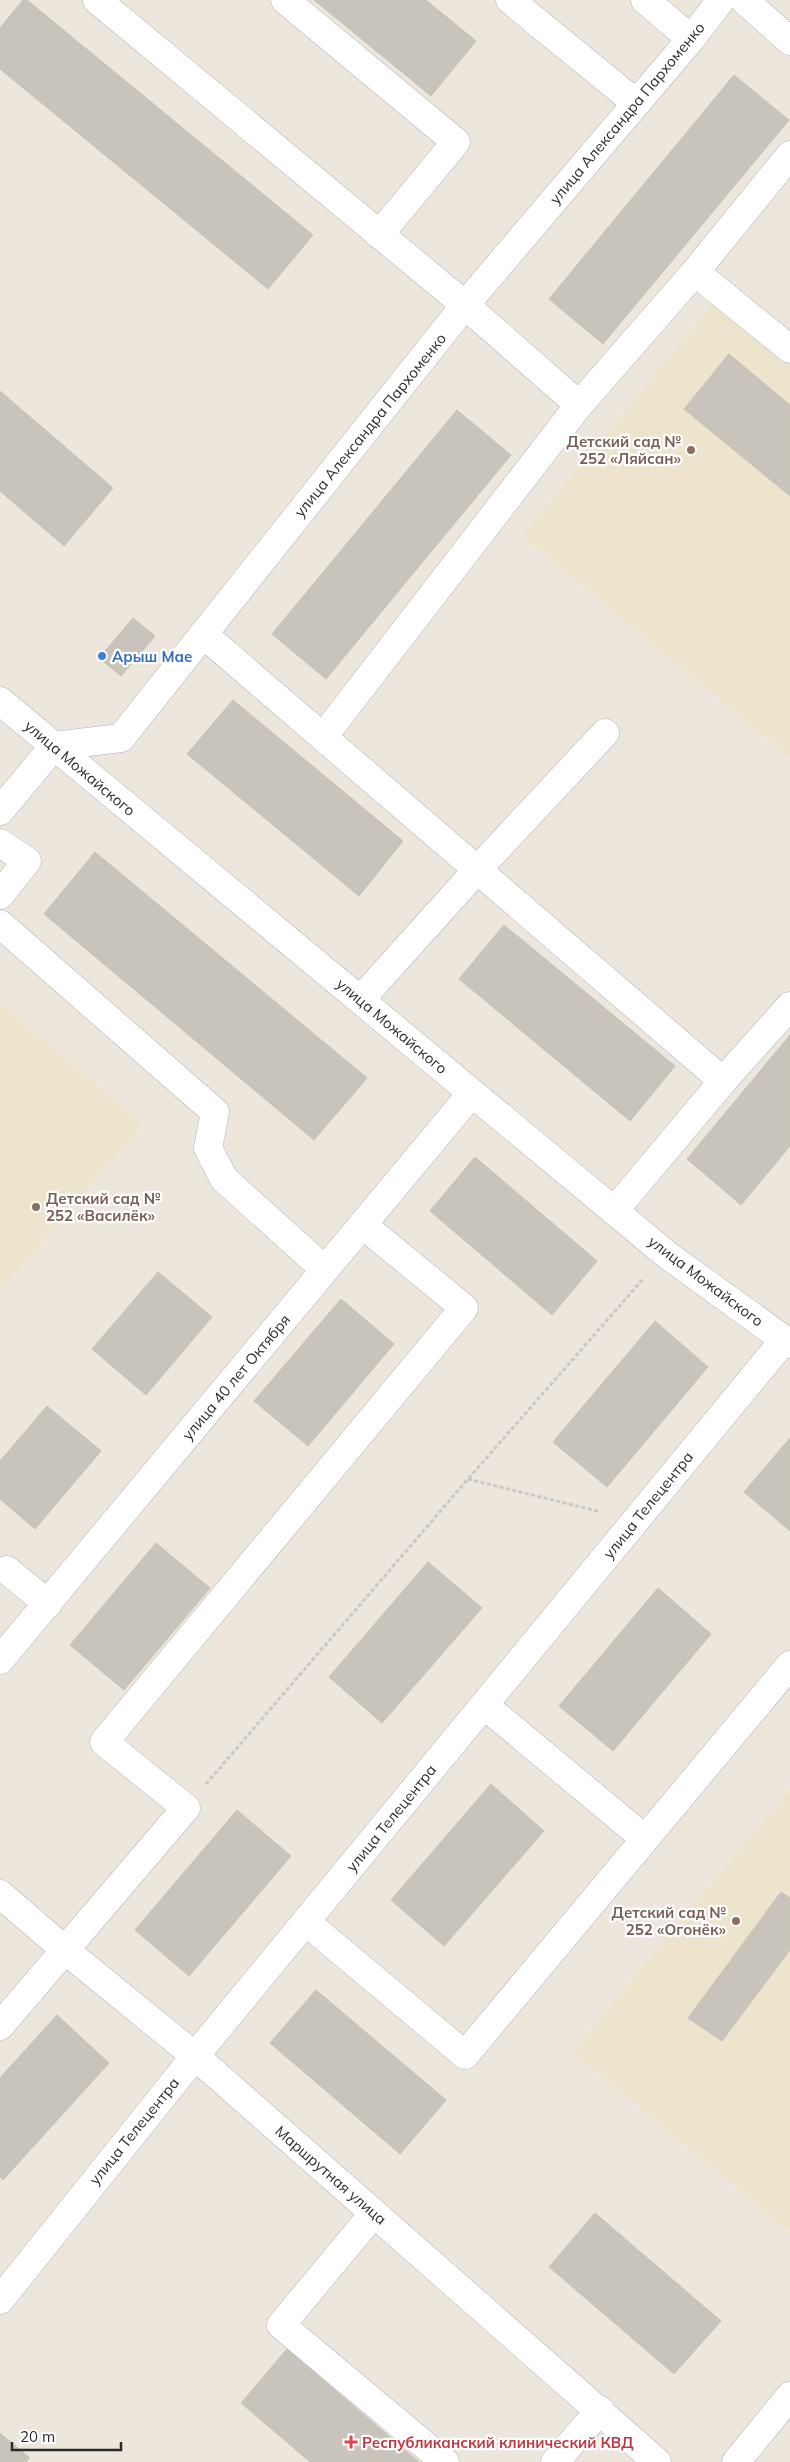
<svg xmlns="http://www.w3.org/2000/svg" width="790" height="2462" font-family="Mulish,sans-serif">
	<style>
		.education { fill: #ede4cd }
		.building { fill: #c8c4bc; stroke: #c7c2b7 }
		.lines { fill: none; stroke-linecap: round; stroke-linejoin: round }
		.minor-casing { stroke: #b1b3be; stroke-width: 29 }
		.path { stroke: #c8c8c8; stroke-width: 3; stroke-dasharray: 4 2.5; stroke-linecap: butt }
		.minor { stroke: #fff; stroke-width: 28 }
		.education-dot { fill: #8d6e63; stroke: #fff; stroke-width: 2 }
		.shop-dot { fill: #3f7fe0; stroke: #fff; stroke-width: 2 }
		.health-dot { fill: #e0444e; stroke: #fff; stroke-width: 2 }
		.labels { text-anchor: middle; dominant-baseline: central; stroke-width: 4.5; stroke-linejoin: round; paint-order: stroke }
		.street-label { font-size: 15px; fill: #2b2b2b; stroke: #fff }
		.education-label { font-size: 15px; font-weight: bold; fill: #785e54; stroke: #fff; text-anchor: end }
		.shop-label { font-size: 15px; font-weight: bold; fill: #366cbe; stroke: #fff; text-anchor: start }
		.health-label { font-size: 15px; font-weight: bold; fill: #be3a42; stroke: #fff; text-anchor: start }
	</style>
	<rect width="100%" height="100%" fill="#ece6dd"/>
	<!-- education -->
	<path class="education" d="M714 302 790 365V758L522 536Z
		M0 1003 143 1124 0 1291Z
		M790 1789V2232L572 2052Z"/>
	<!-- building -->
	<path class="building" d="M23 0H27L313 235 268 289 0 69V28Z
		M314 0H426L476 41 431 96Z
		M734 75 789 120 603 344 549 299Z
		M729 354 790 405V496L684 409Z
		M0 391 113 488 64 546 0 491Z
		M457 410 511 455 326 679 272 634Z
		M133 618 155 636 121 676 99 658Z
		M233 700 403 841 359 896 187 754Z
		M95 852 367 1078 314 1140 44 914Z
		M504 925 675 1066 630 1121 459 979Z
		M790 1035V1146L741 1205 687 1159Z
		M475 1157 597 1261 552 1315 430 1211Z
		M158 1272 212 1317 146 1395 92 1349Z
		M341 1299 394 1344 308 1446 254 1401Z
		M655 1321 708 1367 607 1487 553 1442Z
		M47 1406 101 1451 35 1529 0 1499V1461Z
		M790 1438V1531L744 1492Z
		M156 1543 210 1588 124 1690 70 1645Z
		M428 1562 482 1608 382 1723 329 1677Z
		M658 1588 711 1634 613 1751 559 1706Z
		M491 1784 544 1831 444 1946 391 1900Z
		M237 1810 291 1856 189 1976 135 1930Z
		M781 1892 790 1898V1950L722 2041 688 2018Z
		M316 1990 446 2100 400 2154 270 2043Z
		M57 2015 109 2063 3 2180 0 2177V2078Z
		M595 2213 721 2321 674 2374 549 2267Z
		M287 2349 419 2462H310L241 2403Z
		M0 2433 30 2458 26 2462H0Z"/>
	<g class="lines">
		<!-- minor casing -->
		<g class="minor-casing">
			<path id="minor" d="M97 0 465 305 579 405
				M285 0 456 142 379 235
				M510 0 636 103
				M645 0 691 39
				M744 0 790 41
				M695 272 790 349
				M203 634 723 1081
				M0 701 666 1254 790 1344
				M323 737 579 405 695 272 790 155
				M0 811 54 746 121 738 465 305 691 39 721 0
				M0 843 27 861 0 895
				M0 924 215 1112 208 1148 224 1179 325 1270
				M360 1000 477 870 605 733
				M614 1211 723 1081 790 1006
				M7 1570 48 1604
				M0 1660 472 1093
				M484 1705 645 1839
				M0 1894 65 1950 195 2056 657 2462
				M306 1922 465 2055 790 1665
				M0 2026 186 1808 104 1742 464 1308 363 1225
				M374 2213 281 2325 445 2462
				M0 2300 195 2056 785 1339
				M555 2462 600 2410
				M736 2462 790 2396"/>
		</g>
		<!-- path -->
		<path class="path" d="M468 1479 601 1512
			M206 1784 468 1479 644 1278"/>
		<!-- minor -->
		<use href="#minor" class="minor"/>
	</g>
	<!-- markers -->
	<g class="education-dot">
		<circle cx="691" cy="450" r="5"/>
		<circle cx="36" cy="1207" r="5"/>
		<circle cx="736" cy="1921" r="5"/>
	</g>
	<circle class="shop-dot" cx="102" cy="656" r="5"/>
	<path class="health-dot" d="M348.5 2434.5h5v5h5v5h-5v5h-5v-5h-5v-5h5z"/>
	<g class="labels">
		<!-- street labels -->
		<g class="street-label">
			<text transform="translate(627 113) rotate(-50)">улица Александра Пархоменко</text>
			<text transform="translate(370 425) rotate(-51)">улица Александра Пархоменко</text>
			<text transform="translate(80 768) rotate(40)">улица Можайского</text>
			<text transform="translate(392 1026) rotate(40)">улица Можайского</text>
			<text transform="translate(706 1281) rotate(37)">улица Можайского</text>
			<text transform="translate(236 1377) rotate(-50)">улица 40 лет Октября</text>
			<text transform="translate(648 1505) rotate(-51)">улица Телецентра</text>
			<text transform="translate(391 1818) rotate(-51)">улица Телецентра</text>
			<text transform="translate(134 2131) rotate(-51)">улица Телецентра</text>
			<text transform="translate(331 2175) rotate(41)">Маршрутная улица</text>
		</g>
		<!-- education labels -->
		<g class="education-label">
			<text x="681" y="441">Детский сад №<tspan x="681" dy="17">252 «Ляйсан»</tspan></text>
			<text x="46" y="1198" text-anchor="start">Детский сад №<tspan x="46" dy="17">252 «Василёк»</tspan></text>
			<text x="726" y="1912">Детский сад №<tspan x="726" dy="17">252 «Огонёк»</tspan></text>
		</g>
		<!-- shop labels -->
		<g class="shop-label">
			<text x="112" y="656">Арыш Мае</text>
		</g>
		<!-- health labels -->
		<g class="health-label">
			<text x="362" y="2442">Республиканский клинический КВД</text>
		</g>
	</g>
	<!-- scale -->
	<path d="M12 2442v8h109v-8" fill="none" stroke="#2b2b2b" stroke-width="2.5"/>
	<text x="20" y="2442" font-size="15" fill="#2b2b2b" stroke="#ffffff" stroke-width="4" paint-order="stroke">20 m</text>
</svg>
